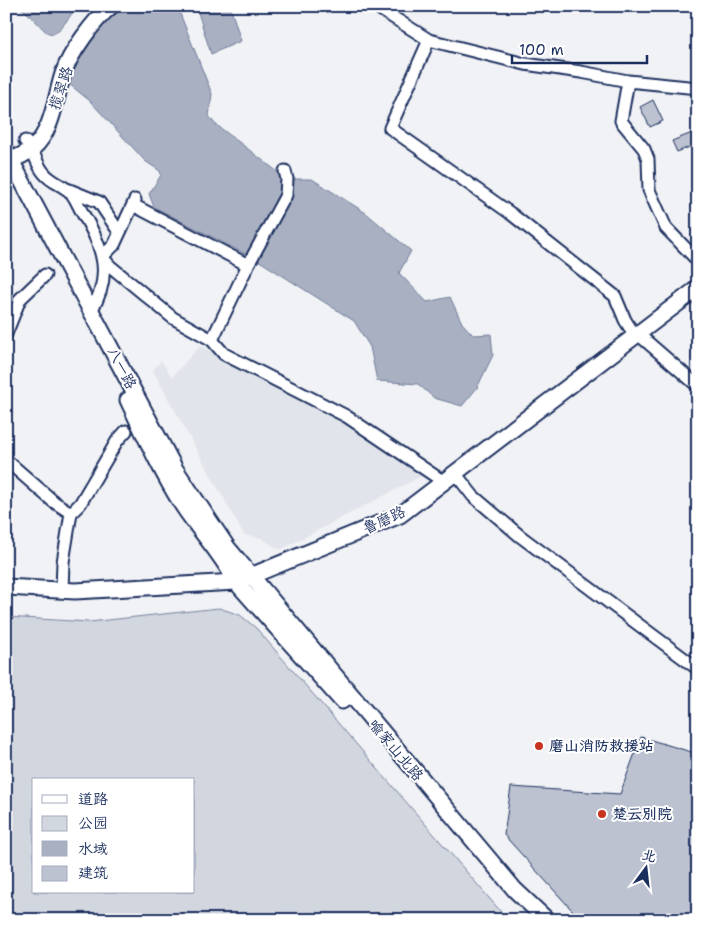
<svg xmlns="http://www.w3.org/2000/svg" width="704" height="926" font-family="'Shantell Sans','LXGW WenKai TC',sans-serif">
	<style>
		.built { fill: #e1e4ea }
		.green { fill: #d2d6df; stroke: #76829e; fill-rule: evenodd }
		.water { fill: #a8b0c2; stroke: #707c9a }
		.building { fill: #bcc2d0; stroke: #1b2f5e }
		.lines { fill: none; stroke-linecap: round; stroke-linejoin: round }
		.street-casing { stroke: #1b2f5e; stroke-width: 15 }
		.secondary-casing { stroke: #1b2f5e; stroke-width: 19 }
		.street { stroke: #fff; stroke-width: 11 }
		.secondary { stroke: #fff; stroke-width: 15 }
		.poi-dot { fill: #c8321e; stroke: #fff; stroke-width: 2 }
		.labels { text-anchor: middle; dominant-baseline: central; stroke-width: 4; stroke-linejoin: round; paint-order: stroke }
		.street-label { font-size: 15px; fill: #1b2f5e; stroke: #fff }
		.poi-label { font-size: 15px; font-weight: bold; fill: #1b2f5e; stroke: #fff; text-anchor: start }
	</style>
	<rect width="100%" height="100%" fill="#f1f2f5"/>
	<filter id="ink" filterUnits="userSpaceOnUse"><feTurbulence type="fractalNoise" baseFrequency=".02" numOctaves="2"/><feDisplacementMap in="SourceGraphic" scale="10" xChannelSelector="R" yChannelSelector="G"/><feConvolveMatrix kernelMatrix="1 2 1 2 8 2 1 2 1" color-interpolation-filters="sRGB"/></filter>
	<g filter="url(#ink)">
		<!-- built -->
		<path class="built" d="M200 346 325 405 422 476 280 550 261 538 244 535 153 371 161 360 172 377Z"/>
		<!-- green -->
		<path class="green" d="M219 608 240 615 256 628 508 920H6V617L89 622ZM34 780H194V892H34Z"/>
		<!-- water -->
		<path class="water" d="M18 6H77C45 55 51 28 18 6Z
			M123 6H177L212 94 209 116 214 123 287 179H312L366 213 411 251 399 273 427 302 450 297 462 323 473 335 491 334 493 355 477 388 462 406 434 398 418 384 377 381 370 347 354 321 261 262 154 207 149 194 161 175 160 171 145 161 90 101 69 84C68 60 103 19 123 6Z
			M196 6H230L241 41 211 54Z"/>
		<!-- building -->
		<path class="building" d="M653 100 663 121 650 127 640 107Z
			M692 133 697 144 677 152 672 141Z
			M641 737 698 754V920H581L504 835 511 787 620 794Z"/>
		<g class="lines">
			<!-- street casing -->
			<g class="street-casing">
				<path id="street" d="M375 6 429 40 390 128 510 213 615 296 625 320 635 336
					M429 40 525 64 581 72 628 81 621 121 644 149 648 159 649 190 666 228 698 261
					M628 81 698 88
					M25 141C35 150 35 163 44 173 52 183 64 185 72 194 76 199 79 207 83 214 103 247 113 276 91 311
					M67 189 99 202 119 232
					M135 200 114 245 102 257 110 266 173 318 212 340 224 354 346 416 444 482
					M133 205 248 265 212 340
					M248 265 286 195 287 179 285 171
					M6 334 20 299 45 275
					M638 334 698 386
					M6 460 54 502 71 513 63 562 62 590
					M455 473 473 496 520 536 698 669
					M71 513 80 504 117 441 126 431"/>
			</g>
			<!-- secondary casing -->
			<g class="secondary-casing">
				<path id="secondary" d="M6 151 175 469 227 547 515 890 547 920
					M6 163C15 158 25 155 33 148 53 130 55 99 63 74 70 53 94 20 111 6
					M128 400C145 436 162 473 183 506 200 532 222 554 236 582L342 701
					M6 587 75 591 236 582 400 515 698 288"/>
			</g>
			<!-- street -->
			<use href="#street" class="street"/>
			<!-- secondary -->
			<use href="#secondary" class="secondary"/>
		</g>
	</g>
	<!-- markers -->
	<g class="poi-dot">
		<circle cx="539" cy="746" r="5"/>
		<circle cx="602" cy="814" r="5"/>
	</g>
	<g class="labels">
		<!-- street labels -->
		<g class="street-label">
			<text transform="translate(61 88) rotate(-72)">揽翠路</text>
			<text transform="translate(122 368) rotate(62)">八一路</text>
			<text transform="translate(384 520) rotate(-25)">鲁磨路</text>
			<text transform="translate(396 750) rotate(50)">喻家山北路</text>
		</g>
		<!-- poi labels -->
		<g class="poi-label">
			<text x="549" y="746">磨山消防救援站</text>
			<text x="612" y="814">楚云别院</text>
		</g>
	</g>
	<!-- margin -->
	<rect width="704" height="926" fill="none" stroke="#fff" stroke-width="25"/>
	<rect x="12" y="12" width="679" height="901" fill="none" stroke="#1b2f5e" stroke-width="2" filter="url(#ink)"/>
	<!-- legend -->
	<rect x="32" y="778" width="162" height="115" fill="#ffffff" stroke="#a4acbf"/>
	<rect x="42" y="795" width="25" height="8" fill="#ffffff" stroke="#a4acbf"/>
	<text x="78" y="804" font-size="15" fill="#1b2f5e">道路</text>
	<rect x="42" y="816" width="25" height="15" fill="#d2d6df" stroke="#a4acbf"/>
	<text x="78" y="828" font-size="15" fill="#1b2f5e">公园</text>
	<rect x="42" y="841" width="25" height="15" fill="#a8b0c2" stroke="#a4acbf"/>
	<text x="78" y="854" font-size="15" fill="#1b2f5e">水域</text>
	<rect x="42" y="866" width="25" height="15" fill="#bcc2d0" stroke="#a4acbf"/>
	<text x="78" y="878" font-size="15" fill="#1b2f5e">建筑</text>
	<!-- north arrow -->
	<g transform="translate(646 868) rotate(15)" stroke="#ffffff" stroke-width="4" paint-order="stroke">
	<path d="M0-4L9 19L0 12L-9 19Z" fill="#1b2f5e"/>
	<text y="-8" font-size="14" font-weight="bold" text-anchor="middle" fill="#1b2f5e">北</text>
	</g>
	<!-- scale -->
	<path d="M512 55v8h135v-8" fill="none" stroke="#1b2f5e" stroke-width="2.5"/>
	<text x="519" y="55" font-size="15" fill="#1b2f5e" stroke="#ffffff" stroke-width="4" paint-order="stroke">100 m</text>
</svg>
